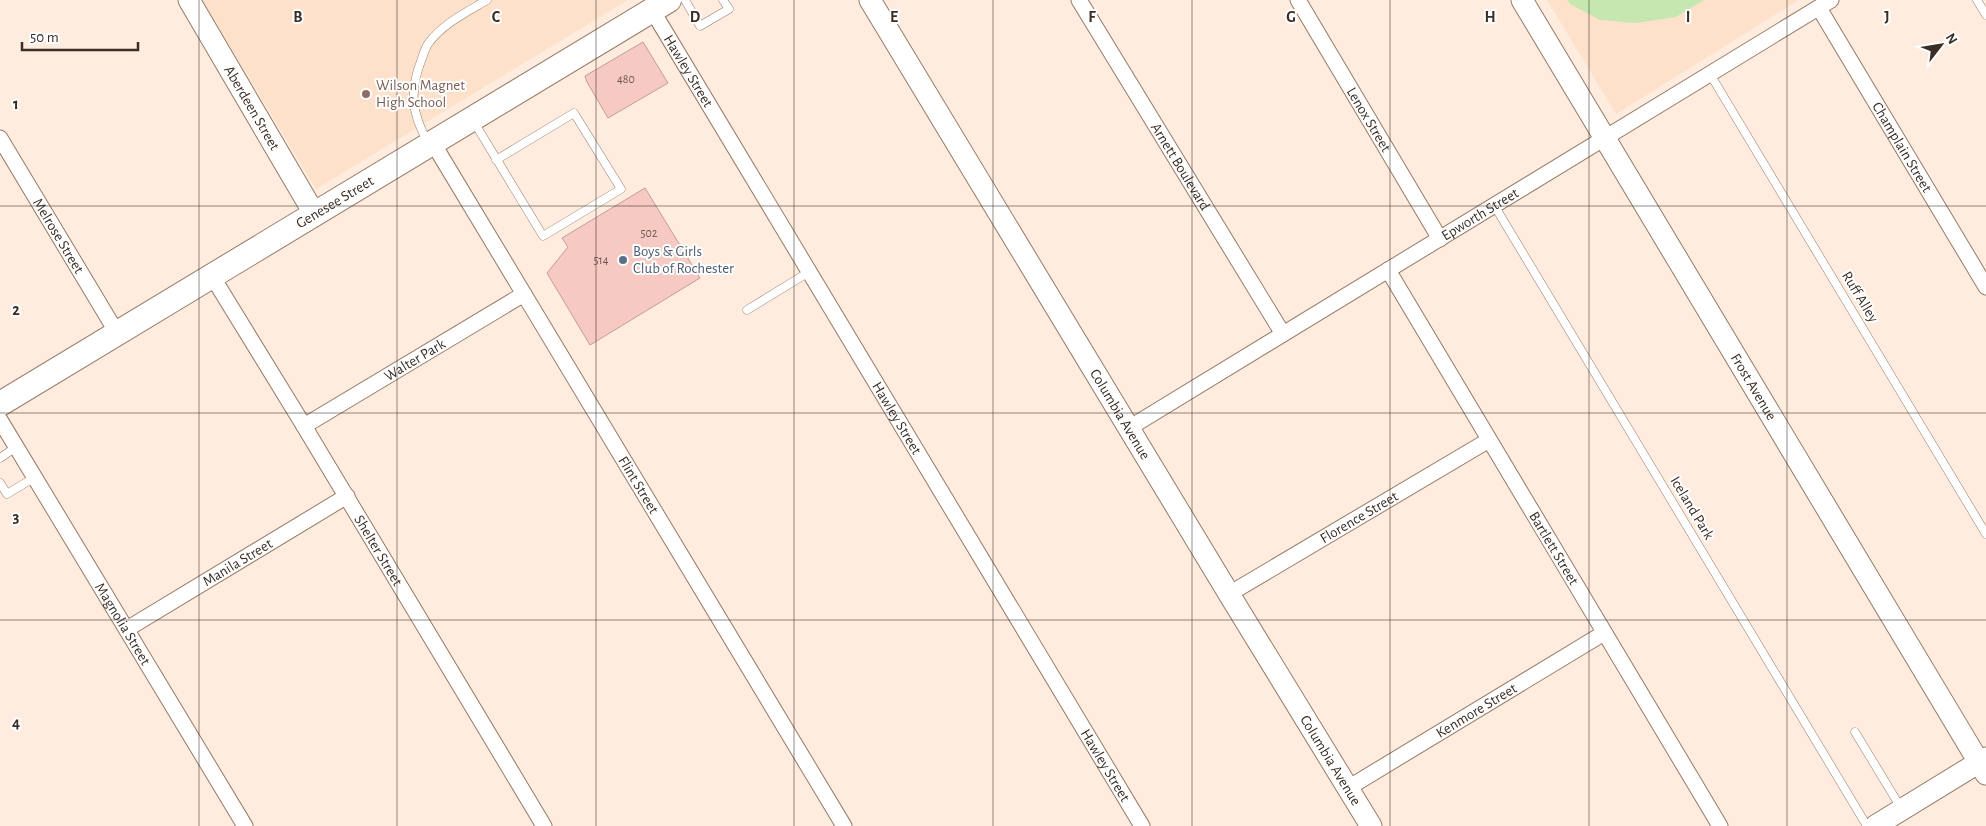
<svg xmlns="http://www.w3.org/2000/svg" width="1986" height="826" font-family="'Alegreya Sans',sans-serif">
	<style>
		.built { fill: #fee1ca }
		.green { fill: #c6e8b0 }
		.building { fill: #f6cac3; stroke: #c29c95 }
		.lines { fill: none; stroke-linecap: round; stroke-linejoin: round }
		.lane-casing { stroke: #967b65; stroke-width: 9 }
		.street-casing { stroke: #967b65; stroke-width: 17 }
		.secondary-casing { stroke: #967b65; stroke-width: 23 }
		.primary-casing { stroke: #967b65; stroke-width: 26 }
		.lane { stroke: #fff; stroke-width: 8 }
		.street { stroke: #fff; stroke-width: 15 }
		.secondary { stroke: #fff; stroke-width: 21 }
		.primary { stroke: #fff; stroke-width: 24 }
		.grid { fill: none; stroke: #3a2e25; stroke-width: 1; stroke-opacity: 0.55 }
		.education-dot { fill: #8d6e63; stroke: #fff; stroke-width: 2 }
		.service-dot { fill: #5c6f8a; stroke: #fff; stroke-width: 2 }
		.labels { text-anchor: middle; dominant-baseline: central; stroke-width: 4; stroke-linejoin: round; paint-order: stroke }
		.number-label { font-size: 12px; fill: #69554c }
		.street-label { font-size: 15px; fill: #3a2e25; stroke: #fff }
		.education-label { font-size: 15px; fill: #785e54; stroke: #fff; text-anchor: start }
		.service-label { font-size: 15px; fill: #4e5e75; stroke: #fff; text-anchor: start }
		.grid-label { font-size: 16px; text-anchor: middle; font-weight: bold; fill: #3a2e25; stroke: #fff; stroke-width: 4; stroke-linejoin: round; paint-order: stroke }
	</style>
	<rect width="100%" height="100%" fill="#ffecde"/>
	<!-- built -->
	<path class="built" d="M202 0H628L316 189Z
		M1547 0H1799L1616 114Z"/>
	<!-- green -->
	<path class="green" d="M1567 0H1704L1676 17 1636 23 1600 20 1570 4Z"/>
	<!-- building -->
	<path class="building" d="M643 42 668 83 608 118 587 82 585 76Z
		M645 188 700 278 590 345 547 273 568 247 562 238Z"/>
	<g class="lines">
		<!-- lane casing -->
		<g class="lane-casing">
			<path id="lane" d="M685 0 700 26 729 9 723 0
				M1977 0 1986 15
				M1710 74 1986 534
				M474 122 543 236 621 189 574 113 496 160
				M428 142C412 115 409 92 421 61 423 56 425 48 428 44 442 24 467 12 487 0
				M1494 205 1867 826
				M747 310 809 272
				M0 458 16 447
				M0 483 7 494 35 477
				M1855 732 1901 808"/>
		</g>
		<!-- street casing -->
		<g class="street-casing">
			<g id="street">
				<path id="s1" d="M1079 0 1283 334"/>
				<path id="s2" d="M1298 0 1440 239"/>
				<path id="s3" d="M1819 8 1986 287"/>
				<path id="s4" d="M652 10 1142 826"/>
				<path id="s5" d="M0 138 117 333"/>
				<path id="s6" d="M433 143 844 826"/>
				<path id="s7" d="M1388 270 1720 826"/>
				<path id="s8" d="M212 276 304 426 544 826"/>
				<path id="s9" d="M0 420 245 826"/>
				<path id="s10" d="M304 426 524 294"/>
				<path id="s11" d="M1129 428 1831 0"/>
				<path id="s12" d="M1229 594 1489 440"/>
				<path id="s13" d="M127 629 347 496"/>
				<path id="s14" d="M1348 788 1604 633"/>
			</g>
		</g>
		<!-- secondary casing -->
		<g class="secondary-casing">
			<g id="secondary">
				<path id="s15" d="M189 0 315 215"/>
				<path id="s16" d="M870 0 1229 594 1371 826"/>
				<path id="s17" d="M1522 0 1986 774"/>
				<path d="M1875 826 1986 758"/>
			</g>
		</g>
		<!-- primary casing -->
		<g class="primary-casing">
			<g id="primary">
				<path id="s18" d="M0 404 669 0"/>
			</g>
		</g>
		<!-- lane -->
		<use href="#lane" class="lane"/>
		<!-- street -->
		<use href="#street" class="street"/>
		<!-- secondary -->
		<use href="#secondary" class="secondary"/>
		<!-- primary -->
		<use href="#primary" class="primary"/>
	</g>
	<!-- grid -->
	<path class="grid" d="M199 0V826M397 0V826M596 0V826M794 0V826M993 0V826M1192 0V826M1390 0V826M1589 0V826M1787 0V826M0 206H1986M0 413H1986M0 620H1986"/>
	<!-- markers -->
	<circle class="education-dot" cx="366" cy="94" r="5"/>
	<circle class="service-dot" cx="623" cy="260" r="5"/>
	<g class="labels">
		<!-- number labels -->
		<g class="number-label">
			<text x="626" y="79">480</text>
			<text x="649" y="233">502</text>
			<text x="601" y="260">514</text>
		</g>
		<!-- street labels -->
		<g class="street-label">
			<text stroke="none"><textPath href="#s4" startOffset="71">Hawley Street</textPath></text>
			<text stroke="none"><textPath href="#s15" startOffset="125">Aberdeen Street</textPath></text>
			<text stroke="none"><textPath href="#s2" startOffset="139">Lenox Street</textPath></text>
			<text stroke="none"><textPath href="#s3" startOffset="162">Champlain Street</textPath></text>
			<text stroke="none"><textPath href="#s1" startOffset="195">Arnett Boulevard</textPath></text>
			<text stroke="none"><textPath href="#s18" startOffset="391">Genesee Street</textPath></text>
			<text stroke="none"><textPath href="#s11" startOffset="411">Epworth Street</textPath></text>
			<text stroke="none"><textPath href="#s5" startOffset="114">Melrose Street</textPath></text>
			<text transform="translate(1860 297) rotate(59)">Ruff Alley</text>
			<text stroke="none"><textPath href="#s10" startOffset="129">Walter Park</textPath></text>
			<text stroke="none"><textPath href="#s17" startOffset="451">Frost Avenue</textPath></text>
			<text stroke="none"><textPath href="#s16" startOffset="484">Columbia Avenue</textPath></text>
			<text stroke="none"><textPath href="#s4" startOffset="476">Hawley Street</textPath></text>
			<text stroke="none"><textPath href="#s6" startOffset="399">Flint Street</textPath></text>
			<text transform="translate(1692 508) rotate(59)">Iceland Park</text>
			<text stroke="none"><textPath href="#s12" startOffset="151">Florence Street</textPath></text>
			<text stroke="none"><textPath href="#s7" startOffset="324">Bartlett Street</textPath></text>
			<text stroke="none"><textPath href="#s8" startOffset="321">Shelter Street</textPath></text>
			<text stroke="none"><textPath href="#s13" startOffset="129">Manila Street</textPath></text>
			<text stroke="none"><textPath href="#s9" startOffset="238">Magnolia Street</textPath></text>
			<text stroke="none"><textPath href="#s14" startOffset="150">Kenmore Street</textPath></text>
			<text stroke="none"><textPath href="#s16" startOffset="889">Columbia Avenue</textPath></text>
			<text stroke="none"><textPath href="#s4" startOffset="881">Hawley Street</textPath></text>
		</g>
		<!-- education labels -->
		<g class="education-label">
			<text x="376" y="85">Wilson Magnet<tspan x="376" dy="17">High School</tspan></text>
		</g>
		<!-- service labels -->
		<g class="service-label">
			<text x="633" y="251">Boys &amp; Girls<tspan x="633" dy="17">Club of Rochester</tspan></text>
		</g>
	</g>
	<g class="grid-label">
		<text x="298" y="22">B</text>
		<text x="496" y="22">C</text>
		<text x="695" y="22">D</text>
		<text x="894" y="22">E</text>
		<text x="1092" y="22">F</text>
		<text x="1291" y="22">G</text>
		<text x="1490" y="22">H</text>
		<text x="1688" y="22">I</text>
		<text x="1887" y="22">J</text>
		<text x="16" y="109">1</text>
		<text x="16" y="315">2</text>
		<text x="16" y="522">3</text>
		<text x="16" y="728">4</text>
	</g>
	<!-- north arrow -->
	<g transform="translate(1941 45) rotate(59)" stroke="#ffffff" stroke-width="4" paint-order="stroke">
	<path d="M0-4L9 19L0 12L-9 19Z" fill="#3a2e25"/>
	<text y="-8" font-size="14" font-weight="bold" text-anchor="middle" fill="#3a2e25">N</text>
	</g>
	<!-- scale -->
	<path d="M22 42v8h116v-8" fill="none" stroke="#3a2e25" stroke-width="2.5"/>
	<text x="30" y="42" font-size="15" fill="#3a2e25" stroke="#ffffff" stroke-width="4" paint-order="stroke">50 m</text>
</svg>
